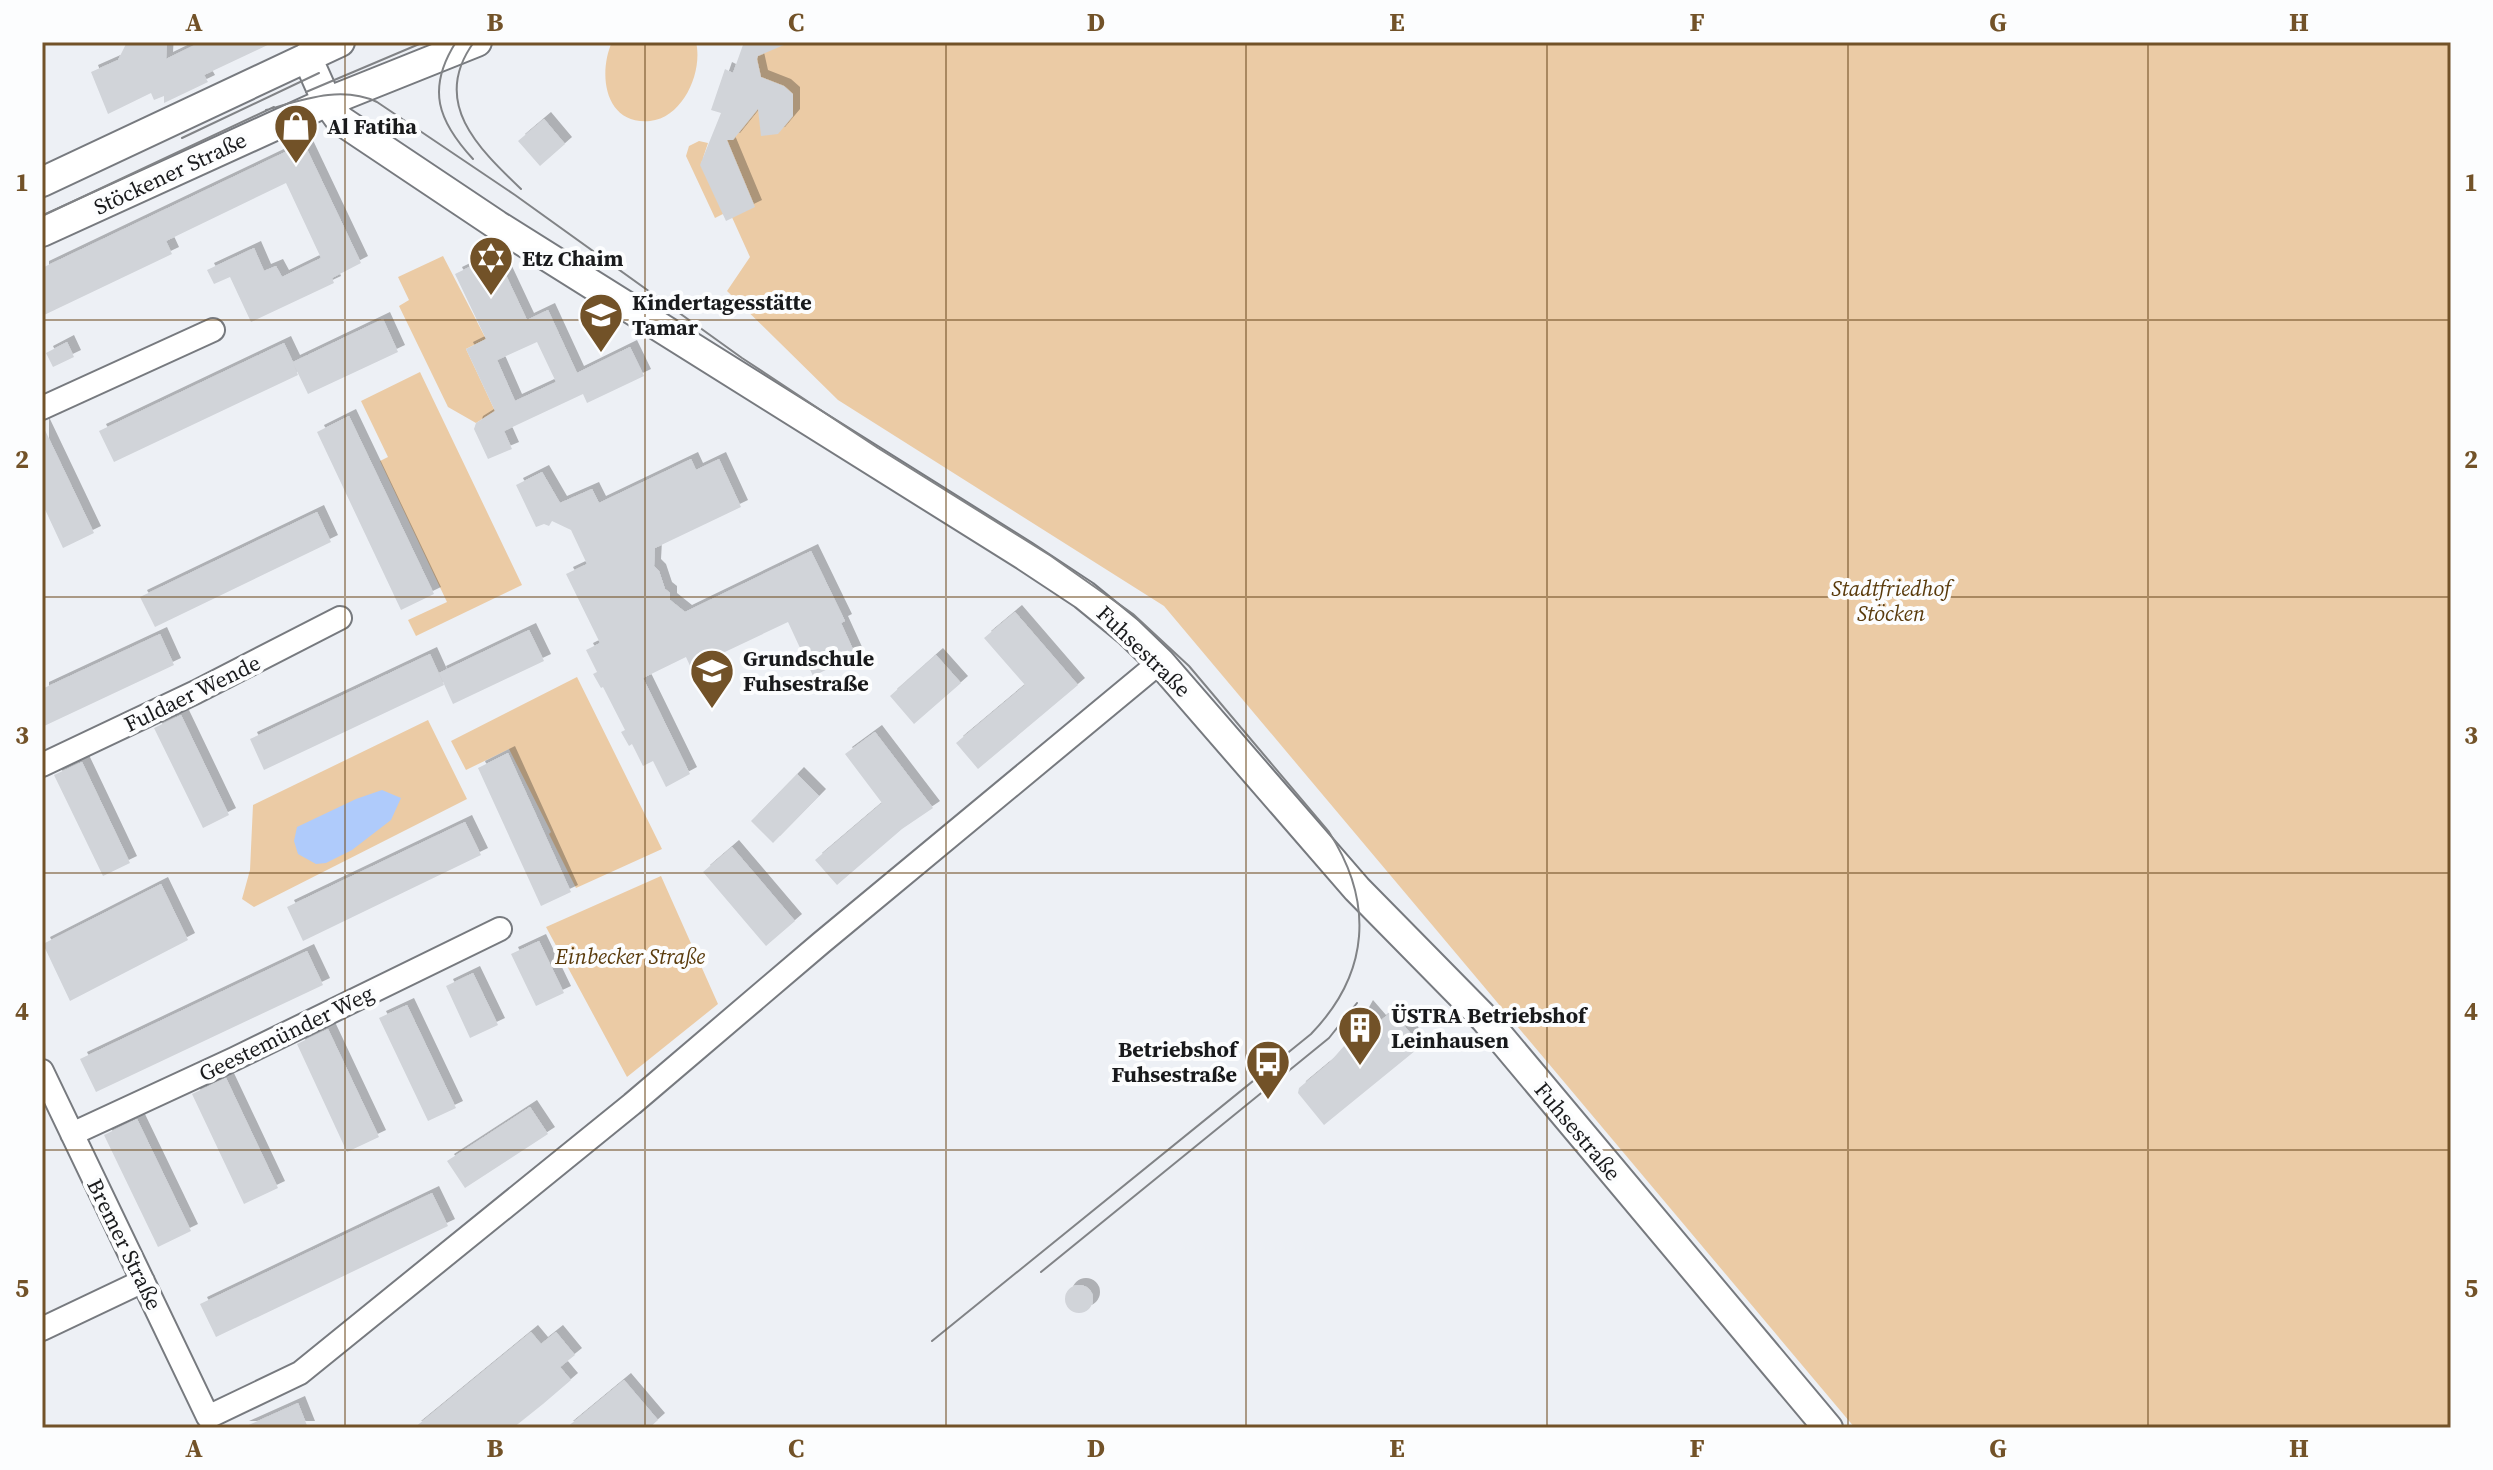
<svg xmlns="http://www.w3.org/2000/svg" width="2493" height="1470" font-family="'Source Serif 4',serif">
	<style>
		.green { fill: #ebcba5 }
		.water { fill: #afcbfb }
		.building { fill: #d1d4d9; fill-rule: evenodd; filter: url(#shadow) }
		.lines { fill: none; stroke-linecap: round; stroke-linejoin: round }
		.minor-casing { stroke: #777a7f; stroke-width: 26 }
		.tertiary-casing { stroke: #777a7f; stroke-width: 32 }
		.minor { stroke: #fff; stroke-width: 22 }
		.tertiary { stroke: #fff; stroke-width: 28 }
		.tram { stroke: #818386; stroke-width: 2 }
		.grid { fill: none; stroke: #725228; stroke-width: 2; stroke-opacity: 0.55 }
		.labels { text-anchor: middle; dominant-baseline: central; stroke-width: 8; stroke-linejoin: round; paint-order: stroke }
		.poi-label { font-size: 22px; font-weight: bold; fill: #191a1c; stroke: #fcfdfe; text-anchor: start }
		.street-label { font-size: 22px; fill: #191a1c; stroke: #fcfdfe }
		.park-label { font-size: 22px; font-style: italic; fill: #593a0b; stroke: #fcfdfe }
		.neatline { fill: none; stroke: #725228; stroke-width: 3 }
		.grid-label { font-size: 26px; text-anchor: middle; font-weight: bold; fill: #725228 }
	</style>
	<defs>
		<filter id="shadow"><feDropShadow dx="7" dy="-7" stdDeviation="0" flood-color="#0004"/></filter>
	</defs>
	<rect width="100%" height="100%" fill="#edf0f5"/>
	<!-- green -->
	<path class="green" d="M612 42H696C703 71 684 117 650 121 604 125 598 73 612 42Z
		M747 42H2451V1428H1855L1164 606 838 400 727 291 750 257 706 160 701 162 725 213 715 218 686 156 689 146 699 141 708 143 703 158 705 159Z
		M443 256 486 339 466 349 495 411 476 423 448 407 399 306 409 300 398 277Z
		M420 372 522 585 416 636 408 620 447 602 380 461 388 457 361 401Z
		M577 677 662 849 576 888 549 834 551 832 509 749 466 770 451 741Z
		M428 720 467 799 254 907 242 899 250 870 253 805Z
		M661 876 718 1004 627 1077 546 927Z"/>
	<!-- water -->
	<path class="water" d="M382 790 401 798 391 820 352 850 326 863 316 864 298 854 294 841 297 827 356 799Z"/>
	<!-- building -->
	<path class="building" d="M127 42H167L166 59 201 42H274L204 75 208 82 164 103V96L154 100 151 93 108 114 91 72 118 60Z
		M744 42H791L758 56 757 59 761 77 784 86 793 94V116L778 134 761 136 758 109 733 140H727L755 207 726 221 700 165 721 113 711 110 725 69 733 73Z
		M544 119 565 144 540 166 518 141Z
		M304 143 361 263 332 278 334 283 251 322 230 277 214 284 207 270 254 248 264 271 276 266 282 277 321 258 286 183 166 241 172 254 42 316V268Z
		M496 254 527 320 548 310 577 373 630 347 644 376 587 403 583 394 504 431 512 449 488 459 474 429 476 423 495 411 466 349 486 339 455 274ZM537 342 556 382 515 401 497 360Z
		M383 319 398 352 308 394 293 363 298 375 114 462 99 431 284 343 293 362Z
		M67 342 74 357 53 367 46 353Z
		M349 416 434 594 401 610 317 432Z
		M42 424 94 533 63 548 42 503Z
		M691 459 696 470 719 459 741 507 655 548 654 566 659 571 665 589 670 593V600L685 612 811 551 845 621 841 623 856 656 813 676 788 622 691 668 686 657 643 678 690 774 666 787 653 761 643 766 632 744 629 746 621 732 625 730 603 687 601 688 593 674 597 672 586 650 600 643 566 574 587 564 571 530 552 521 549 526 544 524 536 527 516 485 542 472 560 503 592 489 599 503Z
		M317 512 331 542 155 627 140 597Z
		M1015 612 1078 685 978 769 956 743 1025 685 984 638Z
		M529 630 544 661 453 704 439 673Z
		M160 634 174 665 42 727V689Z
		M430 654 444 685 264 770 250 739Z
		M936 655 961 683 914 724 890 696Z
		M181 715 229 815 203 828 154 728Z
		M875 732 933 808 902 829 837 885 815 860 882 803 845 754Z
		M508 753 571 892 541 906 478 768Z
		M82 762 130 863 103 876 54 775Z
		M797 774 819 796 773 843 751 821Z
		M465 822 481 855 303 941 287 907Z
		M732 847 795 921 766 946 703 872Z
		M161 884 188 940 70 1001 43 944Z
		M539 941 564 993 536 1006 511 954Z
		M307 951 323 985 96 1092 80 1059Z
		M473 973 498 1025 470 1038 446 986Z
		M407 1005 456 1108 428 1121 379 1018Z
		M1366 1007 1379 1022 1392 1011 1421 1046 1324 1125 1298 1093 1299 1088 1329 1063 1345 1045Z
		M328 1029 379 1137 347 1152 297 1044Z
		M226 1078 278 1188 244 1204 192 1094Z
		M530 1107 548 1134 465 1188 447 1161Z
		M137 1119 191 1231 158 1247 104 1135Z
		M432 1193 448 1226 216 1337 200 1304Z
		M1065 1299a14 14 0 1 1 28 0a14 14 0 1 1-28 0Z
		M531 1332 541 1344 556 1332 575 1355 560 1367 571 1380 543 1404 513 1428H414Z
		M624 1380 658 1420 649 1428H566Z
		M298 1403 308 1428H242Z"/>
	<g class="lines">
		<!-- minor casing -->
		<g class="minor-casing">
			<path id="minor" d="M42 408 213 330
				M42 765 196 692 340 618
				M42 1071 208 1417 300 1373 632 1104 821 943 1160 662
				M72 1134 234 1059 500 929
				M42 1329 143 1281"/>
		</g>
		<!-- tertiary casing -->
		<g class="tertiary-casing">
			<path id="tertiary" d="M307 57 327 102 340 120 497 225 1025 556 1084 595 1128 631 1160 662 1357 889 1485 1019 1828 1428
				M42 182 340 42
				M42 232 327 102 477 42"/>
		</g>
		<!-- minor -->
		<use href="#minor" class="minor"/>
		<!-- tertiary -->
		<use href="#tertiary" class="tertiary"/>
		<!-- tram -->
		<path class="tram" d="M456 42C426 89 438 121 473 159
			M474 42C430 102 478 148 521 189
			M306 92 424 42
			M266 110C302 100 341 85 377 102L515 195 742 358 878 448 1051 556 1133 614 1189 666 1329 832C1374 902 1370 973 1311 1034L932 1341
			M182 138 319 73
			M42 216 274 107
			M1041 1272 1329 1038 1357 1003"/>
	</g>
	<!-- grid -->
	<path class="grid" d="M345 42V1428M645 42V1428M946 42V1428M1246 42V1428M1547 42V1428M1848 42V1428M2148 42V1428M42 320H2451M42 597H2451M42 873H2451M42 1150H2451"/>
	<!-- icons -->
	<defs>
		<g id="shop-pin" transform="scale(2.3)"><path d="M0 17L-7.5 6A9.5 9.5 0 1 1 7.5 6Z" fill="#725228" stroke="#fcfdfe"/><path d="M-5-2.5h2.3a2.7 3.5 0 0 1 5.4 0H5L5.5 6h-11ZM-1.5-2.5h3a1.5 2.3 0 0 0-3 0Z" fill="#fff"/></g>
		<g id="synagogue-pin" transform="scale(2.3)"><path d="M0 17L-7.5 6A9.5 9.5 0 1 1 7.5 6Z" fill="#725228" stroke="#fcfdfe"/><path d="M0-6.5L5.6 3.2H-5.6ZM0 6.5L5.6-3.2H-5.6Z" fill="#fff"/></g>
		<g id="school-pin" transform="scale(2.3)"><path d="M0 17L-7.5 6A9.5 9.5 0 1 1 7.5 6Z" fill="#725228" stroke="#fcfdfe"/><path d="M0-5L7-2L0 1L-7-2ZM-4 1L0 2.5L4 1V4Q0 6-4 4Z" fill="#fff"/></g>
		<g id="building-pin" transform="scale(2.3)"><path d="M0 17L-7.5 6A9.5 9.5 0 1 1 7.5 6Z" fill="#725228" stroke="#fcfdfe"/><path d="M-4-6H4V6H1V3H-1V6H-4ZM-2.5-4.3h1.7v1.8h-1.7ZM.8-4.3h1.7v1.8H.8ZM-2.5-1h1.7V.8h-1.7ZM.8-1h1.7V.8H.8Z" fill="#fff"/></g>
		<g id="bus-pin" transform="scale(2.3)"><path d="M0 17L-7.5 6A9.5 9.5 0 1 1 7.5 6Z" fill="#725228" stroke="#fcfdfe"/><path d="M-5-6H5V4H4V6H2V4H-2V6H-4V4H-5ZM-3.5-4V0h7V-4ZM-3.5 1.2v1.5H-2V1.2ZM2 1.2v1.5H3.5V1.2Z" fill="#fff"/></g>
	</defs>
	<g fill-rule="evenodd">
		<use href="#shop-pin" x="296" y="126"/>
		<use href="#synagogue-pin" x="491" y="258"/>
		<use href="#school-pin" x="601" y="315"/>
		<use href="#school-pin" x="712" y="671"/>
		<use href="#building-pin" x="1360" y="1028"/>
		<use href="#bus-pin" x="1268" y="1062"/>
	</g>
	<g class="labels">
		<!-- poi labels -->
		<g class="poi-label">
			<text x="327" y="126">Al Fatiha</text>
			<text x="522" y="258">Etz Chaim</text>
			<text x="632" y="302">Kindertagesstätte<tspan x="632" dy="25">Tamar</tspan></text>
			<text x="743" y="658">Grundschule<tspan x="743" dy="25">Fuhsestraße</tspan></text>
			<text x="1391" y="1015">ÜSTRA Betriebshof<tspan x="1391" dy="25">Leinhausen</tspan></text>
			<text x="1237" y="1049" text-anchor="end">Betriebshof<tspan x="1237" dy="25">Fuhsestraße</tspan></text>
		</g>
		<!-- street labels -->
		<g class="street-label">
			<text transform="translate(170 173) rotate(-25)">Stöckener Straße</text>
			<text transform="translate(1144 651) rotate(44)">Fuhsestraße</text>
			<text transform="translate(192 693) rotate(-26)">Fuldaer Wende</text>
			<text transform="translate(286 1033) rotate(-26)">Geestemünder Weg</text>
			<text transform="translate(1578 1131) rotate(50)">Fuhsestraße</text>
			<text transform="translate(125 1244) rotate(64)">Bremer Straße</text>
		</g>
		<!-- park labels -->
		<g class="park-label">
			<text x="1891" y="588">Stadtfriedhof<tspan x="1891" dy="25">Stöcken</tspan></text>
			<text x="630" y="956">Einbecker Straße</text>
		</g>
	</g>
	<!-- border -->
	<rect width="2493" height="1470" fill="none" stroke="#fcfdfe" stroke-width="88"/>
	<rect x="44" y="44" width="2405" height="1382" class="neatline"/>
	<g class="grid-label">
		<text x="194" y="31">A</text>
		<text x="495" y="31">B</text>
		<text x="796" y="31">C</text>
		<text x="1096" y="31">D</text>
		<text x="1397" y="31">E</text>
		<text x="1697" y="31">F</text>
		<text x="1998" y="31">G</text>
		<text x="2299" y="31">H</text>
		<text x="22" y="191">1</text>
		<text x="2471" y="191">1</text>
		<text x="22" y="468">2</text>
		<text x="2471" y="468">2</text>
		<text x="22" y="744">3</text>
		<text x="2471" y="744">3</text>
		<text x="22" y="1020">4</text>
		<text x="2471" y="1020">4</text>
		<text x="22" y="1297">5</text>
		<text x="2471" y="1297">5</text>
		<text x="194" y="1457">A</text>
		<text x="495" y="1457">B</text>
		<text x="796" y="1457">C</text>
		<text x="1096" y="1457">D</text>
		<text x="1397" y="1457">E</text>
		<text x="1697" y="1457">F</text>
		<text x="1998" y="1457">G</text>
		<text x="2299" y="1457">H</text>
	</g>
</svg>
